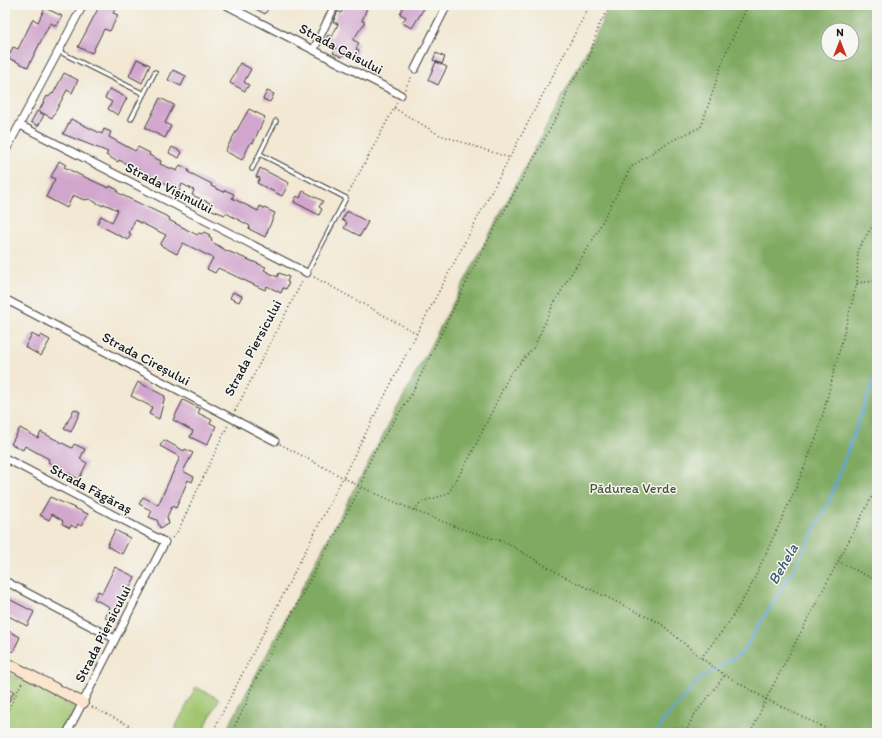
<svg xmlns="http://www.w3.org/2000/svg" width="882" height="738" font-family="Itim,sans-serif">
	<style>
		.green { fill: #a1c56f; stroke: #5e7046 }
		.forest { fill: #80aa62; stroke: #4e633f; fill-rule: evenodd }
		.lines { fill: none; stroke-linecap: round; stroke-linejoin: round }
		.stream { stroke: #61a5d6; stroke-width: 2.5 }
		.building { fill: #d1a6cd }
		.lane-casing { stroke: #3c3b37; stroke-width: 5.5 }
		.street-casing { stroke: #3c3b37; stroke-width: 9 }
		.secondary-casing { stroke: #3c3b37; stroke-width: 12 }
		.path { stroke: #3c3b37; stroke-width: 1.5; stroke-dasharray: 1 3; stroke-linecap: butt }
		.lane { stroke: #fff; stroke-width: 3.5 }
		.street { stroke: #fff; stroke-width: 7 }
		.secondary { stroke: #fce5cf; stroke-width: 10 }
		.labels { text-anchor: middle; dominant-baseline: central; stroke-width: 3; stroke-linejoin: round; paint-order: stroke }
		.street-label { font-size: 14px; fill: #1c1c1c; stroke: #f6f6f2 }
		.park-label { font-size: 14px; fill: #4b5739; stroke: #f6f6f2 }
		.water-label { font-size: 15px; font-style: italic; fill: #3b5a70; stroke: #f6f6f2 }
	</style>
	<rect width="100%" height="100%" fill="#f6f6f2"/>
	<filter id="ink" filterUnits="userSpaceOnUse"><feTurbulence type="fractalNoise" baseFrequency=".025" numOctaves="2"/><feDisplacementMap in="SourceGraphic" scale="8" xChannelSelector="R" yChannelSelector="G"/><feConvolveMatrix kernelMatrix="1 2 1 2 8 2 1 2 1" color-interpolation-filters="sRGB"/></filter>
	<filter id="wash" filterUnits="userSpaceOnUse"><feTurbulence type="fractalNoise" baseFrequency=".012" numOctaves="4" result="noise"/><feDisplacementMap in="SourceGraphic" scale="16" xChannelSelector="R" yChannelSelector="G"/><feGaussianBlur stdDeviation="0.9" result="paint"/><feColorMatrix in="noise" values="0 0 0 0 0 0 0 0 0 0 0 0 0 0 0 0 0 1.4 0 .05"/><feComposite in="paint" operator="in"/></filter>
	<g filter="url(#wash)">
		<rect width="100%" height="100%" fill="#f2e8d3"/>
		<!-- green -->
		<path class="green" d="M5 671 76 708 62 733H5Z
			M196 687 219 699 202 733H186L175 728Z"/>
		<!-- forest -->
		<path class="forest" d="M611 5H877V733H225ZM828 30H852V54H828Z"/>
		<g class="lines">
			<!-- stream -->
			<path class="stream" d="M658 733 662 722 703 676 741 654 795 567 830 499 877 371"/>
		</g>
		<g id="blocks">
			<!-- building -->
			<path class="building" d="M100 5H117L113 13 118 15 110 31 104 29 92 53 78 47Z
				M248 5H270L265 14Z
				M345 5H368L362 21 365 22 353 40 359 43 356 49 359 50 356 58 345 52 342 57 338 55 333 53 336 48 325 42 328 35 332 37 338 24 333 22 338 11 341 13Z
				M404 5H426L412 28 402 23 406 17 400 14Z
				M45 8 62 16 57 26 50 23 28 67 8 58 13 47 18 49 33 19 38 22Z
				M436 53 445 57 442 64 433 60Z
				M137 59 150 65 142 83 129 76Z
				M436 62 447 67 438 85 428 80Z
				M240 63 251 69 244 82 249 85 245 91 230 83Z
				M173 70 186 76 181 86 168 80Z
				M64 73 78 80 72 93 67 90 52 118 39 111 47 96 49 97 52 93 53 94Z
				M110 89 127 98 118 115 108 109 112 102 105 98Z
				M267 91 274 94 270 102 263 99Z
				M160 98 174 105 165 123 171 126 165 138 145 128Z
				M249 109 265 117 253 143 251 142 242 160 225 151Z
				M37 111 44 115 38 126 31 122Z
				M71 119 102 134 104 129 111 132 109 137 135 151 138 147 150 153 149 155 161 161 160 164 177 171 180 165 189 170 188 172 212 184 211 186 224 192 225 190 234 194 232 198 258 211 260 206 275 213 265 237 249 229 250 226 226 213 225 215 207 208 210 203 192 195 194 190 182 184 179 192 168 187 169 185 119 160 118 162 106 155 108 152 63 134Z
				M172 147 182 152 179 158 169 153Z
				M59 161 66 165 64 167 80 175 109 188 110 186 118 190 117 192 122 195 170 218 169 220 197 235 199 233 202 234 204 232 210 235 208 237 212 239 211 241 225 250 266 267 264 270 277 277 279 273 289 277 287 282 289 283 286 289 283 288 281 293 267 286 265 290 218 268 215 273 207 269 213 258 183 243 177 254 160 245 166 235 135 220 129 233 131 234 128 240 97 224 101 216 112 222 118 210 104 204 103 206 89 199 84 200 73 195 67 208 46 197 55 179 51 177Z
				M260 168 289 183 282 196 257 183 260 178 256 177Z
				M303 191 323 201 319 207 322 209 319 215 294 202 297 196 300 198Z
				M347 211 368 222 360 236 344 228 347 223 342 220Z
				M233 292 242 296 239 302 230 298Z
				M32 334 39 338 41 335 50 340 41 356 25 347Z
				M138 382 165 396 159 419 149 414 152 407 131 396Z
				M183 400 200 409 198 413 212 420 210 423 216 426 207 445 190 437 193 431 173 420Z
				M74 409 80 412 71 432 64 429Z
				M20 428 38 438 41 432 72 448 74 444 85 449 80 459 87 463 79 479 48 462 49 459 25 446 23 450 11 444Z
				M164 440 184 451 185 449 193 453 183 471 194 477 192 482 188 480 176 508 172 506 167 517 169 524 160 528 157 520 149 517 152 511 139 504 143 497 158 505 180 457 160 446Z
				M50 497 88 514 81 526 78 524 76 528 71 525 70 528 62 524 63 521 52 514 49 520 40 515Z
				M115 530 130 538 122 554 107 546Z
				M115 567 135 577 112 621 105 618 110 607 94 599 98 591 102 593Z
				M5 597 34 612 27 626 5 614Z
				M5 629 20 637 13 652 5 648Z
				M5 686 14 691 5 709Z"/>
		</g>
	</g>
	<g filter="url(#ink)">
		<use href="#blocks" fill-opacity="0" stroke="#3c3b37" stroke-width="1"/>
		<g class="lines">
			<!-- lane casing -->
			<g class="lane-casing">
				<path id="lane" d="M60 52 144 94
					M131 119 155 72
					M260 154 346 198 307 273
					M252 169 276 121"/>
			</g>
			<!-- street casing -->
			<g class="street-casing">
				<path id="street" d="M226 5 401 95
					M314 49 335 5
					M415 69 447 5
					M20 125 307 273
					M5 152 83 5
					M5 299 275 441
					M5 458 165 542 67 733
					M5 581 115 639"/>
			</g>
			<!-- secondary casing -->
			<g class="secondary-casing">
				<path id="secondary" d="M5 662 83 703"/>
			</g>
			<!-- path -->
			<path class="path" d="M405 89 412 76
				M394 108 440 135 510 158
				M349 192 398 101
				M314 277 416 333
				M857 283 877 281
				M235 411 303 280
				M280 444 361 487 413 510 462 529 505 542 561 575 660 623 701 658 725 675 766 699 835 733
				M414 510 421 502 448 494 471 455 510 374 534 347 553 305 571 274 591 243 631 167 665 144 701 127 726 52 748 5
				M172 538 178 531 228 425
				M838 561 877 581
				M701 658 727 625 750 588 796 488 818 433 857 283 858 249 877 218
				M92 707 144 733
				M5 716 22 682
				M212 733 417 333 590 5
				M231 733 247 702 251 688 361 487 366 469 375 450 411 395 484 247 563 106 568 88 579 72 587 64 599 25 611 5
				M686 733 692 718 725 675
				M751 733 766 699 877 487"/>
			<!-- lane -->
			<use href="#lane" class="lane"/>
			<!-- street -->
			<use href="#street" class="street"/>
			<!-- secondary -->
			<use href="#secondary" class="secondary"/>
		</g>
	</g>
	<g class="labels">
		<!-- street labels -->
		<g class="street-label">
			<text transform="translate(341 49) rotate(28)">Strada Caisului</text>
			<text transform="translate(169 188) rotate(27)">Strada Vișinului</text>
			<text transform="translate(253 348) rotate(-62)">Strada Piersicului</text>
			<text transform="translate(146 359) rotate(28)">Strada Cireșului</text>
			<text transform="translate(91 489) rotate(28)">Strada Făgăraș</text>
			<text transform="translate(103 634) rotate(-63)">Strada Piersicului</text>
		</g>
		<!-- park labels -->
		<g class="park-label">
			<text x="633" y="488">Pădurea Verde</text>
		</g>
		<!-- water labels -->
		<g class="water-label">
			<text transform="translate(783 564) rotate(-60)">Behela</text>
		</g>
	</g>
	<!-- margin -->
	<rect width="882" height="738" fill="none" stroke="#f6f6f2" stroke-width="20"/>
	<!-- north arrow -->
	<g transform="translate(840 42)"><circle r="19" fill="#f6f6f2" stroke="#9f9f9c"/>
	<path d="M0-3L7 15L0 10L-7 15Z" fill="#c8321e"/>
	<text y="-6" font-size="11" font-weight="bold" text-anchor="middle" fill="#1c1c1c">N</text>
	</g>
</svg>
